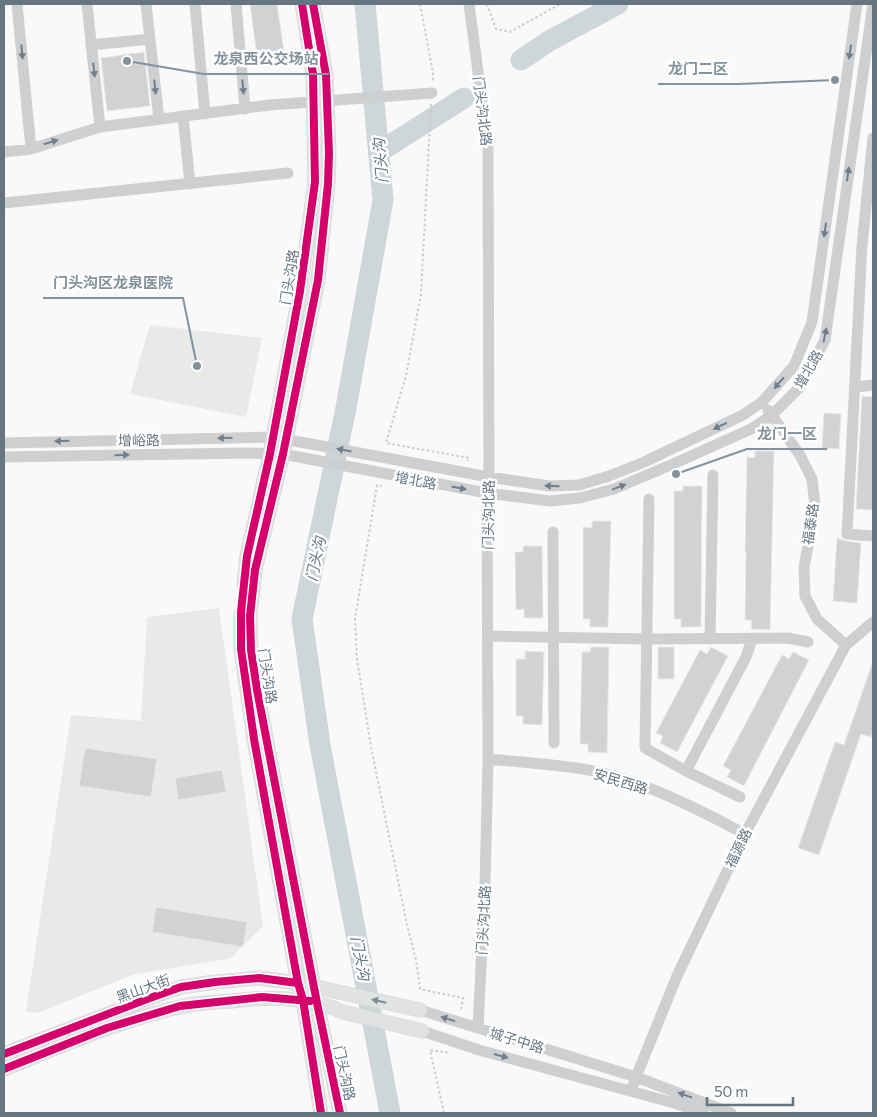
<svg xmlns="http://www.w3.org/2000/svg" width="877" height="1117" font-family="Commissioner,'Noto Sans SC',sans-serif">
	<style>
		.built { fill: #e8e9e9 }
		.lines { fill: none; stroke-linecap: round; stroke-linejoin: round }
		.river { stroke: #ced6d9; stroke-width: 21 }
		.building { fill: #d0d2d3; stroke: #e8e8e8 }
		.major-casing { stroke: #d5d6d7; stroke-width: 15 }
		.path { stroke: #cbcccd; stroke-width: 2; stroke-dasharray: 2.5 2.5; stroke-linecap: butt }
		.minor { stroke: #cecfd0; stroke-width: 11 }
		.major { stroke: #e1e2e2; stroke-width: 14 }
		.cycleway-casing { stroke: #fff; stroke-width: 11 }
		.cycleway { stroke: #d6006c; stroke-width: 8 }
		.oneway { fill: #707f8b }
		.oneway2 { fill: #7e8c96 }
		.labels { text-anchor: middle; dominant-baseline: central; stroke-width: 5; stroke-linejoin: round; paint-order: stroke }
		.street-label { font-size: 14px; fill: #657683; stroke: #fff }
		.water-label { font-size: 15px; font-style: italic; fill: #60757c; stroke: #fff }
		.leader { fill: none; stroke: #84929c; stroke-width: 2 }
		.callout-dot { fill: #84929c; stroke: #fff; stroke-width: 2 }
		.callout-label { font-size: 15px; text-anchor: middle; font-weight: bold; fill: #84929c; stroke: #fff; stroke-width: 5; stroke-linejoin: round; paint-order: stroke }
	</style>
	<rect width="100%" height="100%" fill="#f9f9f9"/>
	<!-- built -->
	<path class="built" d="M150 325 262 338 246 417 130 394Z
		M219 608 263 926 231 958 132 975 38 1013 26 1011 71 715 141 721 147 617Z"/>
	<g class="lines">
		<!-- river -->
		<path class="river" d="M365 4 383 200 346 408 302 619 320 745 390 1113
			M521 60 549 41 618 4
			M379 152 464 98"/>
	</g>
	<!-- building -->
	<path class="building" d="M250 4H277L284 52 257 56Z
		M144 52 150 106 107 111 101 58Z
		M862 396 873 397V510L856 509Z
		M824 413 841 414 839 449 822 448Z
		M755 451H774L770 630 751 629 752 620H745L746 552H745L747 457 755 458Z
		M683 486H702L701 627H681V619H674V491H683Z
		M592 521H611L608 627H590V619H583V527L592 528Z
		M837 538 846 541 861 543 857 603 833 601Z
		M523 546H542L543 618H524V609L516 610 515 552H523Z
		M591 647H609L607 753 588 752V744H580L582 652H590Z
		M658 647H674V679H658Z
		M711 647 728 656 677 752 660 743 663 736 656 733 700 650 707 654Z
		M525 651 544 652 542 725 523 724V716H516V659H525Z
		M793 652 809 660 744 786 727 777 731 770 723 766 782 655 789 659Z
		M872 664H873V731L871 737 861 734 819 855 798 848 835 742 844 745Z
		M85 748 157 759 151 797 79 786Z
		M222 770 226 792 178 800 175 778Z
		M156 907 247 922 243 947 152 932Z"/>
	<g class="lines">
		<!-- major casing -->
		<g class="major-casing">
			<path id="major" d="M313 4 326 75 329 153 328 184 318 280 283 454 255 570 250 616 251 650 257 690 317 1003 340 1113
				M244 585 247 556 270 454 300 291 315 182 313 74 302 4
				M241 614V649L254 739 298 983 303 1000 321 1113
				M4 1054 147 999 181 987 215 982 259 978 298 983 420 1010
				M4 1069C61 1046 119 1021 179 1007 196 1003 214 1002 232 1001 269 996 308 996 343 1012L422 1031"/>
		</g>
		<!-- path -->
		<path class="path" d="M420 4 433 73V82
			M487 4 496 29 510 32 560 4
			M431 104 421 294 406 376 386 443 469 458 468 461
			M382 486 377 485 355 619 357 659 371 747 407 925 416 960 420 989 463 998 461 1010
			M444 1113 430 1050 450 1053"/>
		<!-- minor -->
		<path class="minor" d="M17 4 31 149
			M87 4 100 127 270 105 432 93
			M146 4 159 119
			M195 4 205 114
			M236 4 245 109
			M469 4 488 147 489 477 487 493 488 759 485 885 478 1028
			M91 45 150 39
			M183 116 190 184
			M873 138 862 245 847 534 873 536
			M4 152 31 149 100 127
			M4 203 288 173
			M856 387 873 385
			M768 410 800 455 812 479 815 506 804 568 805 596 817 619 846 645
			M4 443 273 437 489 477 549 486 579 485 609 476 642 463 743 415 762 402 794 366 812 322 857 4
			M4 457 247 453 283 454 487 493 550 501 580 498 614 489 673 464 751 429 772 415 801 386 825 340 873 4
			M649 499 645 748 686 771 740 797
			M553 532 554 743
			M488 636 647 639 788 638 808 642
			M710 639 713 475
			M488 759C519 762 551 764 583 769 640 779 694 807 745 834
			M686 771 746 657 752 639
			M420 1010 636 1077 731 1113
			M422 1031 479 1050 674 1103 703 1113
			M631 1091 636 1077 677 976 745 834 846 645 873 622"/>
		<!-- major -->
		<use href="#major" class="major"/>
		<!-- cycleway casing -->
		<g class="cycleway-casing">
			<path id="cycleway" d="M302 4 313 74 315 182 300 291 270 454 247 556 241 612V649L254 739 298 983 303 1000 321 1113
				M313 4 326 75 329 153 328 184 318 280 283 454 255 570 250 616 251 650 257 690 317 1003 340 1113
				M4 1054 147 999 181 987 215 982 259 978 298 983
				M4 1069 107 1028 180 1006 262 997 310 1001"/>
		</g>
		<!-- cycleway -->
		<use href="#cycleway" class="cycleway"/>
	</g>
	<!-- one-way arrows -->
	<defs><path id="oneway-solid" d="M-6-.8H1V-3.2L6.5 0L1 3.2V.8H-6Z" transform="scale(1.25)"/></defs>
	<g class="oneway">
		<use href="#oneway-solid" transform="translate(22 52) rotate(85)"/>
		<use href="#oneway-solid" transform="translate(850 52) rotate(98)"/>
		<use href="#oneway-solid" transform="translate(94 70) rotate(84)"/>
		<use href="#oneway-solid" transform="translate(155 87) rotate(84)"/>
		<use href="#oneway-solid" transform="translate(243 87) rotate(85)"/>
		<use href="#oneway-solid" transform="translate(51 142) rotate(-18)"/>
		<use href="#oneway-solid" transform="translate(848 174) rotate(-82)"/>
		<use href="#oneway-solid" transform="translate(825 230) rotate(98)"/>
		<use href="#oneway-solid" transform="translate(825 335) rotate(-78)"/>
		<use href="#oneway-solid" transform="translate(779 383) rotate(131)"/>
		<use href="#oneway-solid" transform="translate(720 426) rotate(155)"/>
		<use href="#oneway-solid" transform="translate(225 438) rotate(179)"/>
		<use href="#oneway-solid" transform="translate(62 441) rotate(179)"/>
		<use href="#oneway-solid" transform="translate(344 450) rotate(-169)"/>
		<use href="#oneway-solid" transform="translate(122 455) rotate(-1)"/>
		<use href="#oneway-solid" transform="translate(552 486) rotate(-179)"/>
		<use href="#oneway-solid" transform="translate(619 487) rotate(-21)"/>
		<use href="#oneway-solid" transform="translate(459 488) rotate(11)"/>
		<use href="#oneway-solid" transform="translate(448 1019) rotate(-163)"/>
		<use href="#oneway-solid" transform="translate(501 1056) rotate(15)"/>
		<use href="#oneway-solid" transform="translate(685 1095) rotate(-160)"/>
	</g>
	<use class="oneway2" href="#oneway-solid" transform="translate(379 1001) rotate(-167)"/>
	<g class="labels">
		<!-- street labels -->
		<g class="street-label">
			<text transform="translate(483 111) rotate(83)">门头沟北路</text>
			<text transform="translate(289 277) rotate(-81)">门头沟路</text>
			<text transform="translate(808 369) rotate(-60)">增北路</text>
			<text transform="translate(139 440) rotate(-1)">增峪路</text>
			<text transform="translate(416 480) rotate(11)">增北路</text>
			<text transform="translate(488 515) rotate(-89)">门头沟北路</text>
			<text transform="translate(810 524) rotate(-82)">福泰路</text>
			<text transform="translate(268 676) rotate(81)">门头沟路</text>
			<text transform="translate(621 781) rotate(17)">安民西路</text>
			<text transform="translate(738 848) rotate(-64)">福源路</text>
			<text transform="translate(483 920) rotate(-87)">门头沟北路</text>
			<text transform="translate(143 988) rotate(-20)">黑山大街</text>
			<text transform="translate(517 1040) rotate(17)">城子中路</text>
			<text transform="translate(345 1073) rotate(78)">门头沟路</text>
		</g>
		<!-- water labels -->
		<g class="water-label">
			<text transform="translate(380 161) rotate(-95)">门头沟</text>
			<text transform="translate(315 559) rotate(-78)">门头沟</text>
			<text transform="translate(361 958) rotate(79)">门头沟</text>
		</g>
	</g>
	<!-- callouts -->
	<path class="leader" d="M127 61L204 74H329M835 80L738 84H658M197 366L183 298H43M676 474L747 449H827"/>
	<g class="callout-dot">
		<circle cx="127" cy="61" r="5"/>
		<circle cx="835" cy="80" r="5"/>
		<circle cx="197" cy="366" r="5"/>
		<circle cx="676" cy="474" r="5"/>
	</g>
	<g class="callout-label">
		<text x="266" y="64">龙泉西公交场站</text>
		<text x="698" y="74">龙门二区</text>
		<text x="113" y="288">门头沟区龙泉医院</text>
		<text x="787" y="439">龙门一区</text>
	</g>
	<!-- border -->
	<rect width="877" height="1117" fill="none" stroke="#657683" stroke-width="10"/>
	<!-- scale -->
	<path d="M707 1097v8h86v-8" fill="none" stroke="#657683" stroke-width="2.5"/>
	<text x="714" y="1097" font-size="15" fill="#657683" stroke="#ffffff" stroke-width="4" paint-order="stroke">50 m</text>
</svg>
